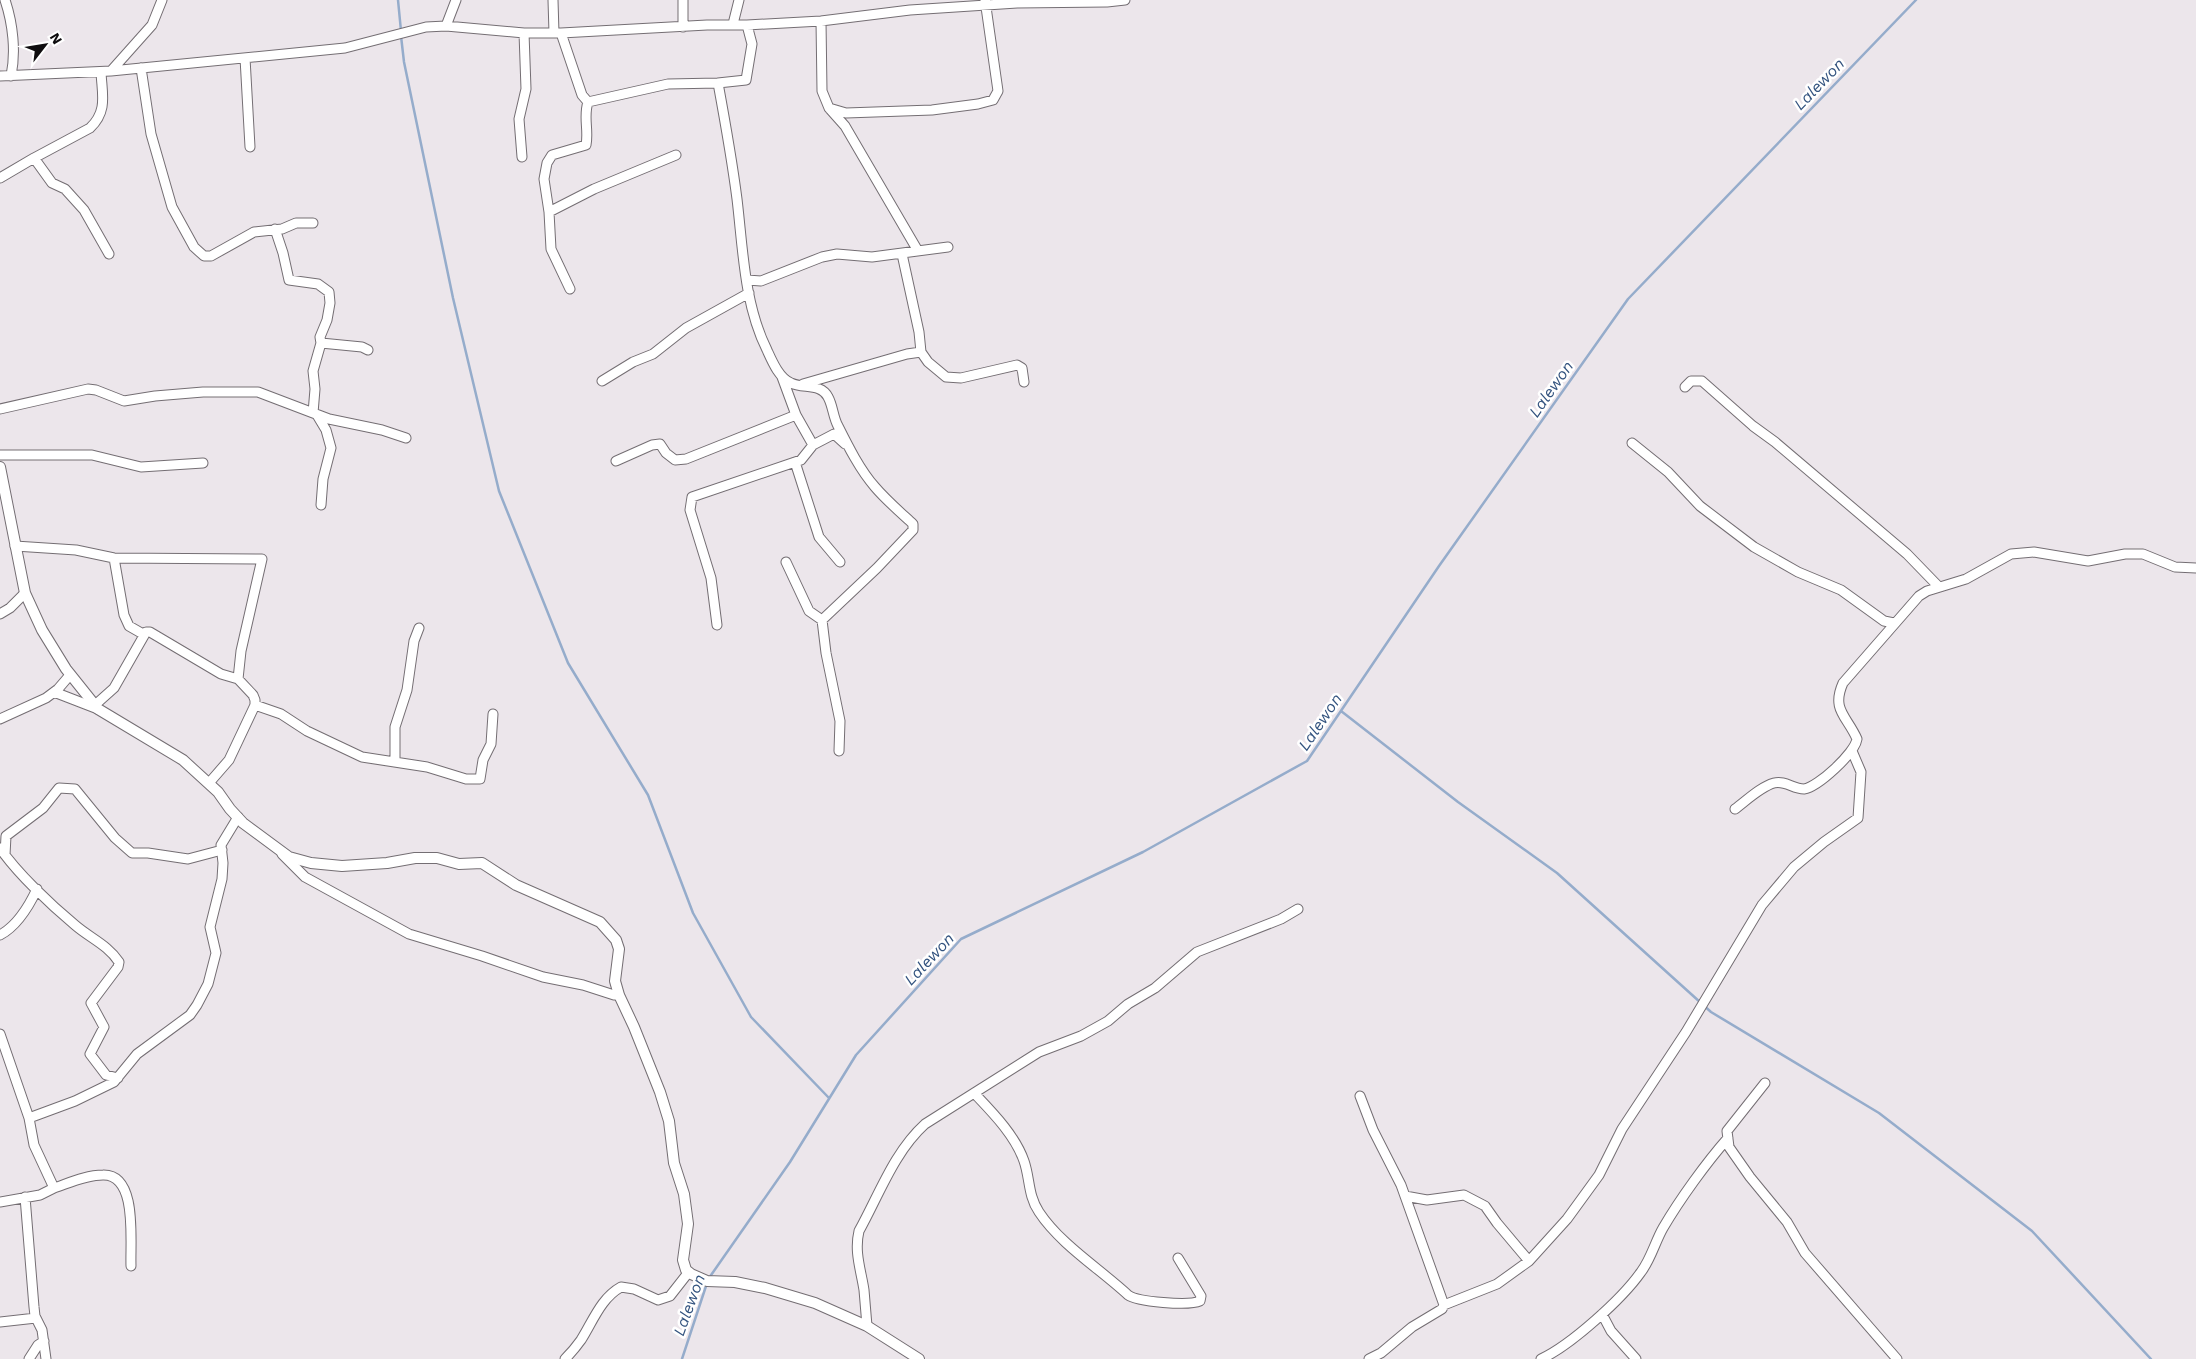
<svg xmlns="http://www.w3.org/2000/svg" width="2196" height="1359" font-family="'Work Sans',sans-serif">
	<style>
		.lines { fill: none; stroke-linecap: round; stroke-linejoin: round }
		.stream { stroke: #95accb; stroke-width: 2.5 }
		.minor-casing { stroke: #746e73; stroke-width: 11 }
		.tertiary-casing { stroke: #746e73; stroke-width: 12 }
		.minor { stroke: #fff; stroke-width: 9 }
		.tertiary { stroke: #fff; stroke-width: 10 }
		.labels { text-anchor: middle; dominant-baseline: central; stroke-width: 5; stroke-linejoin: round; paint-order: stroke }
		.water-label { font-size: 16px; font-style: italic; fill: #33537f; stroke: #fff }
	</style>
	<rect width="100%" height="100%" fill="#ece6eb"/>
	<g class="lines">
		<!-- stream -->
		<path class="stream" d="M398 0 401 31
			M401 36 404 62 453 298 499 491 568 663 648 795 693 913 751 1017 829 1098
			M1341 711 1458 802 1557 873 1711 1012 1879 1113 2032 1231 2151 1359
			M709 1278 790 1162 856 1055 961 939 1143 852 1307 761 1439 566 1628 299 1916 0
			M682 1359 707 1283"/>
		<!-- minor casing -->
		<g class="minor-casing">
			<path id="minor" d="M5 0C13 24 16 52 11 76
				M553 0 554 33
				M683 0V27
				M821 21 822 91 829 108 845 126 918 251
				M733 24 739 0
				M747 25 752 44 746 80 718 83C725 121 732 160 737 199 743 249 744 304 767 350 772 361 779 378 791 383 803 389 821 383 828 397 833 406 833 417 838 426 848 446 860 470 875 487 886 500 900 512 913 524V530L877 568 822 620 809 611 786 562
				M446 26 456 0
				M561 33 582 95 588 102 668 84 718 83
				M245 58 250 147
				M141 68 151 134 172 207 194 247 204 256H211L254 232 282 229 296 223H313
				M111 71 152 25 162 0
				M101 72C102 94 108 111 90 128L34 158 52 183 65 189 84 210 109 254
				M0 76 111 71 345 48 426 27 446 26 524 33H561L707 25H747L821 21 910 10 1017 3 1107 2 1125 0
				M829 108 846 113 932 110 978 104 993 100 998 91 985 0
				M522 157 519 119 526 89 524 33
				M0 178 34 158
				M549 212 594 189 676 155
				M275 229 283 253 289 280 318 284 329 292 330 303 327 320 320 337 321 343 313 371 315 389 313 413
				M902 254 919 332 921 352 928 362 946 377 961 378 1017 365 1022 368 1024 382
				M747 280 761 281 822 257 837 254 872 257 948 247
				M570 289 551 249 549 212 544 179 547 163 552 155 586 145C589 130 583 117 588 102
				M321 343 362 347 368 350
				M602 381 633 362 653 354 686 328 749 293
				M803 384 907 354 921 352
				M1685 387 1691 381H1702L1753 426 1775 442 1907 554 1939 587
				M0 409 88 389 96 390 124 401 155 396 203 392H258L329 419 382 430 406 438
				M317 415 326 430 331 448 323 479 321 505
				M796 415 813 445
				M1632 443 1668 472 1700 506 1754 547 1798 572 1841 590 1884 621 1894 623
				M0 455H92L141 467 203 463
				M616 461 652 445 660 444 666 453 675 460 686 459 796 415 782 377
				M795 462 819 537 840 562
				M15 546 76 550 114 558 262 559 241 651 238 679
				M114 558 124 615 129 626 143 634
				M0 614 10 608 25 593
				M822 620 826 653 840 721 839 751
				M717 625 711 578 690 510 692 497 801 460 813 445 834 434 845 444
				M54 692 98 709
				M95 705 114 688 146 632H150L221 674 238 679 253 695 255 700V705L229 760 209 783
				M255 705 281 714 307 731 362 757 427 767 466 779H480L483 760 491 744 493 714
				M0 719 46 698 58 689 70 675
				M395 762V727L407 690 414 641 419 628
				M1735 809C1746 801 1760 787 1774 783 1785 780 1793 789 1804 789 1818 787 1855 753 1857 739 1847 716 1831 710 1843 683L1919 596 1927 591 1966 579 2011 554 2034 552 2088 561 2125 554H2143L2175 567 2196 568
				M0 848C17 873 51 905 75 925 90 938 108 945 119 962L118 967 91 1003 104 1027 90 1054 106 1075 118 1078
				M282 854 305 877 409 934 482 956 543 977 583 985 614 995H619
				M5 855 6 836 43 808 59 788 75 789 115 838 132 853H148L188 859 222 850
				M0 935C17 926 29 906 37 889
				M0 1034 29 1118
				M1765 1083 1727 1131 1729 1147 1750 1177 1787 1222 1805 1253 1897 1359
				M974 1093C992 1112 1015 1135 1024 1161 1030 1178 1028 1196 1039 1212 1060 1244 1100 1269 1128 1295 1137 1302 1189 1306 1200 1301L1201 1296 1178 1258
				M1360 1096 1373 1130 1401 1185 1444 1305
				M54 1188C69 1183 86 1175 103 1175 138 1174 130 1241 131 1266
				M1405 1196 1427 1200 1464 1195 1485 1206 1497 1223 1529 1261
				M25 1197 34 1307 35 1316 42 1330 46 1359
				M0 1202 40 1195 54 1188 34 1145 29 1118 75 1101 114 1082 137 1054 190 1015 197 1005 208 984 216 953 210 927 222 879 223 863 221 845 238 817
				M1602 1314 1611 1331 1636 1359
				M0 1322 36 1318
				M867 1326C866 1314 865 1302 864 1290 861 1270 854 1252 859 1231 879 1195 894 1152 925 1124L1039 1052 1081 1036 1108 1021 1128 1004 1155 988 1197 952 1281 919 1298 909
				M29 1359 38 1345 44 1341
				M565 1359C571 1353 576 1347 581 1340 593 1321 601 1298 621 1287L634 1289 658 1300 670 1296 688 1273
				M1369 1359 1381 1353 1412 1327 1442 1309 1444 1305 1497 1284 1529 1261 1567 1219 1599 1175 1622 1129 1686 1032 1762 905 1794 867 1824 842 1858 818 1861 772 1852 751
				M1541 1359C1571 1345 1622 1299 1641 1272 1651 1259 1655 1242 1663 1228 1680 1199 1706 1163 1728 1138"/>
		</g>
		<!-- tertiary casing -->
		<g class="tertiary-casing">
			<path id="tertiary" d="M0 467 25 593 42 630 66 669 98 709 183 760 218 792 230 809 243 823 289 857 311 863 342 866 387 863 415 858H437L459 864 482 863 516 885 600 922 616 940 619 949 615 981 619 995 634 1027 660 1092 669 1121 674 1163 684 1194 688 1224 683 1260 686 1270 691 1274 707 1281 735 1282 765 1288 815 1303 867 1326 919 1359"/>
		</g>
		<!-- minor -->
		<use href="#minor" class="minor"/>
		<!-- tertiary -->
		<use href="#tertiary" class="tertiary"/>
	</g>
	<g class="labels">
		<!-- water labels -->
		<g class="water-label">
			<text transform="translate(1819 84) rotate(-46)">Lalewon</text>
			<text transform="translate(1551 389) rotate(-55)">Lalewon</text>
			<text transform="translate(1320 722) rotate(-56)">Lalewon</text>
			<text transform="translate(929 959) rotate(-47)">Lalewon</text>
			<text transform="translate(689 1305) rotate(-70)">Lalewon</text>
		</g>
	</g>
	<!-- north arrow -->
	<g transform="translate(45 45) rotate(59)" stroke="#ffffff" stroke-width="4" paint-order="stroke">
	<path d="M0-4L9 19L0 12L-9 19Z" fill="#0f0d0f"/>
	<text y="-8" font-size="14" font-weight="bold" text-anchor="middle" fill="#0f0d0f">N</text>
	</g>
</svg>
